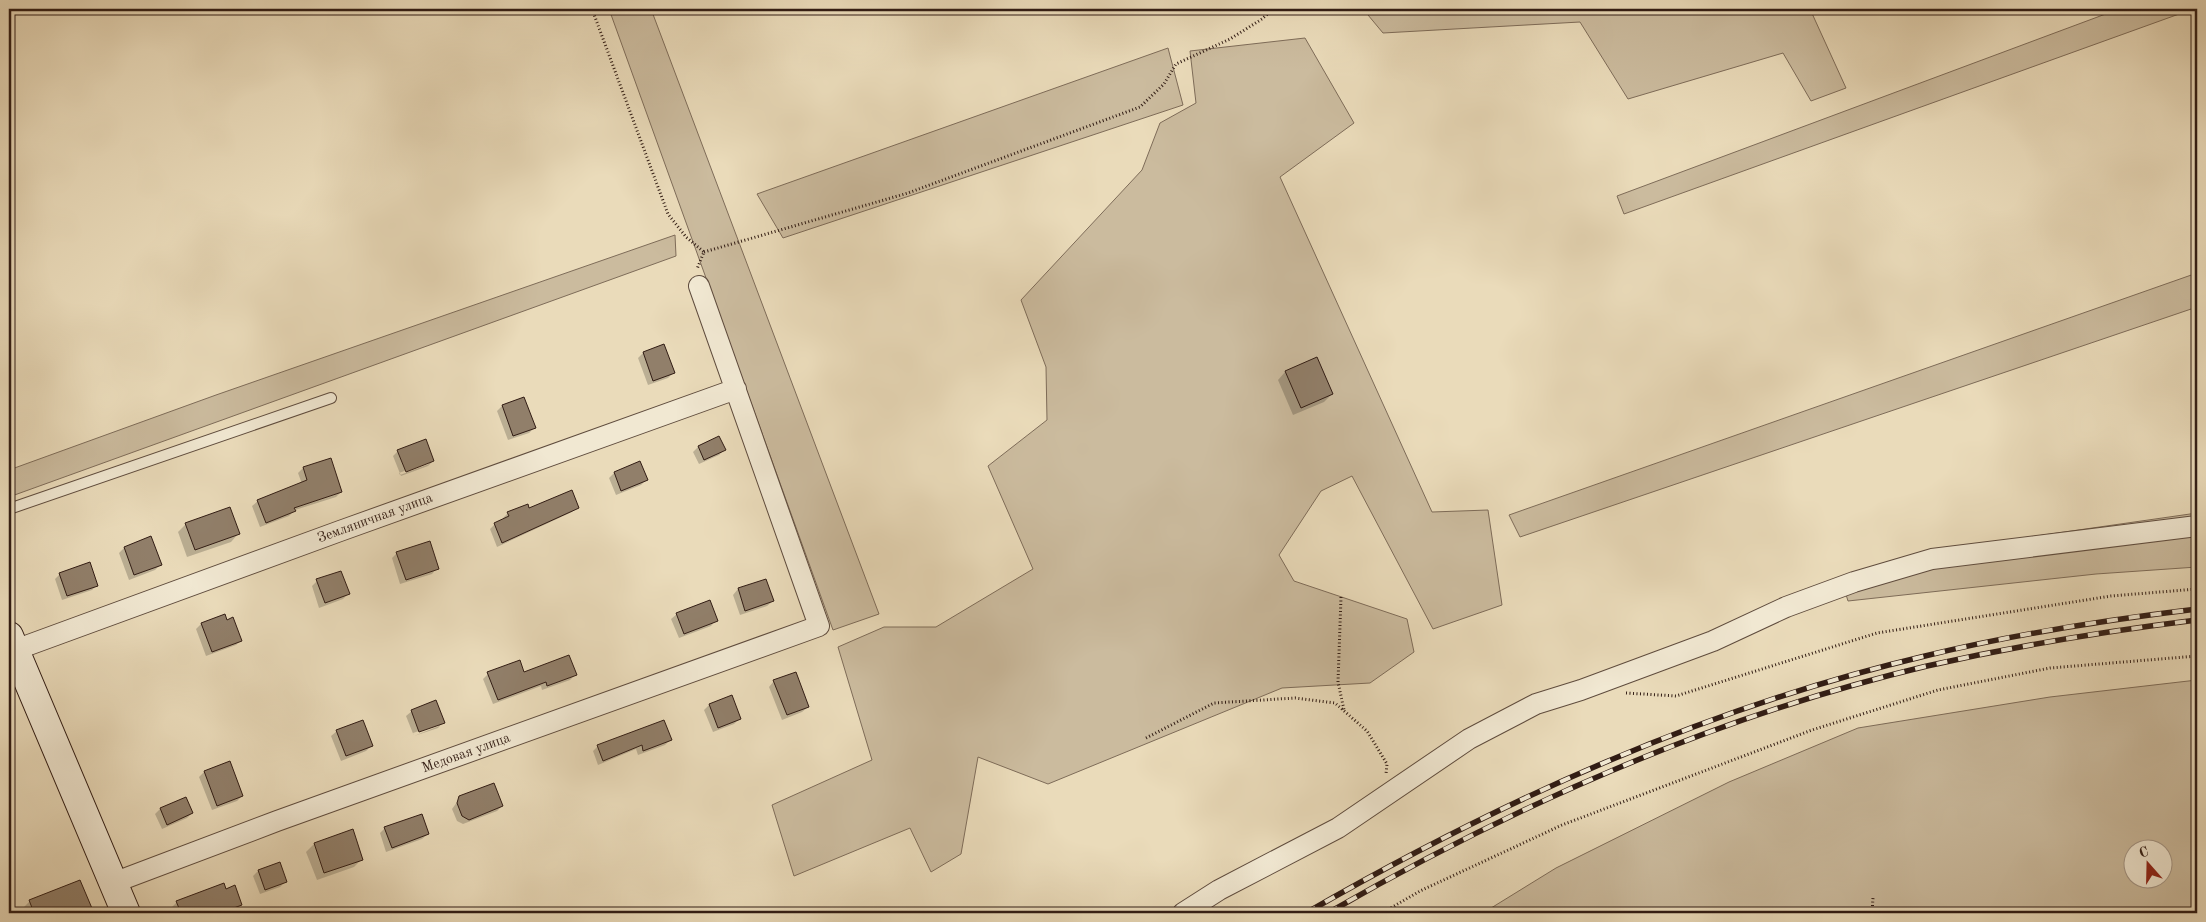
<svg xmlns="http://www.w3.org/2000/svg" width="2206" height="922" font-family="'Old Standard TT',serif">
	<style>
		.green { fill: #cbbb9e; stroke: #7e6c59; fill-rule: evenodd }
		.shadow { fill: #0003; fill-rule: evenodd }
		.building { fill: #917f6a; stroke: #311c14 }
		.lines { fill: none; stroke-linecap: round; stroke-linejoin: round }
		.lane-casing { stroke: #5f4c3e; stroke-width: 12 }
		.street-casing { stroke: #5f4c3e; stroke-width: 22 }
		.secondary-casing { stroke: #311c14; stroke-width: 30 }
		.path { stroke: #311c14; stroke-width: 3; stroke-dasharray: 1 2.5; stroke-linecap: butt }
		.lane { stroke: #f1e8d2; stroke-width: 10 }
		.street { stroke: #f1e8d2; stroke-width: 20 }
		.secondary { stroke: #f1e8d2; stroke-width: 28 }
		.rail-casing { stroke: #311c14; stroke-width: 5.5 }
		.rail { stroke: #f1e8d2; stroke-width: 4; stroke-dasharray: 11; stroke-linecap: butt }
		.labels { text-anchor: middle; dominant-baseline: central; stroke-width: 4.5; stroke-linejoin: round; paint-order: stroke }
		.street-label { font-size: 14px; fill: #311c14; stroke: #f1e8d2 }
	</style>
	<rect width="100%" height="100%" fill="#eadbba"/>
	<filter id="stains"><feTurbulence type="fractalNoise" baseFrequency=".004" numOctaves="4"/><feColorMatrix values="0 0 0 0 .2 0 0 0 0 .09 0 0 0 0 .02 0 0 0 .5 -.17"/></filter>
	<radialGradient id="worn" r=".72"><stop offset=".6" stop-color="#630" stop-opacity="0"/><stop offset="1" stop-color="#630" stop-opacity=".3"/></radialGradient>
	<!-- green -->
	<path class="green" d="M609 9H651L879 614 833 630Z
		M1363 9H1810L1846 88 1811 101 1783 53 1628 99 1580 22 1383 33Z
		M2119 9H2193L1624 214 1617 196Z
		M1305 38 1354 123 1280 177 1432 512 1488 510 1502 605 1433 629 1352 476 1321 491 1279 555 1294 581 1407 619 1414 652 1370 683 1282 688 1048 784 978 757 961 854 931 872 910 828 794 876 772 805 872 760 838 647 884 627H936L1033 569 988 466 1047 420 1046 367 1021 300 1142 170 1160 123 1196 103 1190 51Z
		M1168 48 1183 105 783 238 757 194Z
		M675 235 676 256 9 497V470L216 395Z
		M2197 273V307L1520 537 1509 515Z
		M2197 513V567L2096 574 1848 601 1841 578 1918 553Z
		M2197 680V913H1483L1556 868 1729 782 1858 728 2050 697ZM2134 850H2164V880H2134Z"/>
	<!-- shadow -->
	<path class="shadow" d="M643 353 673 373 668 378 648 385 638 358Z
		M1316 358 1332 394 1324 402 1293 415 1278 380 1285 372Z
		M523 398 534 428 529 433 508 440 497 411 502 406Z
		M698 447 724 450 719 455 699 464 693 452Z
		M398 451 433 461 428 466 401 476 393 456ZM429 462V464L400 475 399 473Z
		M303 468 341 492 336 497 295 510 289 516 260 527 252 506 258 501 302 484 298 473Z
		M614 473 646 480 641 485 616 495 609 478Z
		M577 507 572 512 497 547 490 529 495 524 504 520 503 518 508 513 528 509Z
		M186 524 238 534 231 542 187 557 178 532Z
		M150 538 160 565 155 570 129 580 119 553 124 548Z
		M397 553 437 568 432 574 400 584 392 558Z
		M60 574 97 585 92 590 62 600 55 579Z
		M765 580 773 601 767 606 740 615 733 595 738 589Z
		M317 581 348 594 343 599 319 608 312 586Z
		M677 614 716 620 711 626 679 638 671 619Z
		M224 616 241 640 236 645 206 656 196 629 201 624Z
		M488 674H523L575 675 570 680 542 690 541 686 493 704 483 679Z
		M774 681 808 707 802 712 782 720 769 687Z
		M731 697 739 719 734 724 713 732 704 710 709 705Z
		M412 711 443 722 438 728 414 736 406 716ZM439 724V726L414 736 413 733Z
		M337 731 371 746 366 751 341 761 331 736Z
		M670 740 665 745 638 755 636 749 598 765 593 751 598 746Z
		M229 763 242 796 237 801 212 810 199 777 204 772Z
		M460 798 502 806 497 811 463 824 457 821 452 809Z
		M186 799 192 813 187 818 162 829 155 814 160 809Z
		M385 828 428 834 422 839 386 852 380 833Z
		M352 831 362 859 354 867 317 880 306 852 314 844Z
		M258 871 286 881 280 887 260 894 253 876Z
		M80 881 94 913H24L22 909 30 901Z
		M226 890 241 905 236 910 226 913H174L172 907 177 902Z"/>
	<!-- building -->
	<path class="building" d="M664 344 675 373 653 381 643 352Z
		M1317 357 1333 394 1301 408 1285 371Z
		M524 397 536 428 513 436 502 405Z
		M719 436 726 450 704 460 698 446Z
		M426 439 434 461 406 472 397 450Z
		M331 458 342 492 294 508 296 511 266 523 257 500 307 480 303 467Z
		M640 461 648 480 621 491 614 472Z
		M572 490 579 508 502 543 494 523 509 516 507 512 528 504 529 508Z
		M230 507 240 534 195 550 185 523Z
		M151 536 162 565 134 575 124 547Z
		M430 541 439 569 406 580 396 552Z
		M90 562 98 586 67 596 59 573Z
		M341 571 350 594 325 603 316 579Z
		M766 579 774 601 745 611 738 588Z
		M710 600 718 621 684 634 676 613Z
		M225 614 227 620 233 617 242 641 212 652 201 623Z
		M569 655 577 675 547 686 546 682 498 700 487 672 520 660 524 672Z
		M796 672 809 707 787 715 773 680Z
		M732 695 741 719 718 728 709 704Z
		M436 700 445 723 419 732 411 710Z
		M363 720 373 746 346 756 336 730Z
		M664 720 672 740 643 751 642 745 603 761 597 745Z
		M230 761 243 796 217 806 204 771Z
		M494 783 503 806 469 820 462 816 457 803 459 796Z
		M186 797 193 813 167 825 160 808Z
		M422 814 429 834 392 848 384 827Z
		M353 829 363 860 324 873 314 843Z
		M280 862 287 882 265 890 258 870Z
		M80 880 94 913H34L29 900Z
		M224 883 226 889 235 885 242 905 220 913H181L176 901Z"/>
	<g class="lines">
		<!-- lane casing -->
		<g class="lane-casing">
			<path id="lane" d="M9 509 331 398"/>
		</g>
		<!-- street casing -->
		<g class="street-casing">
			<path id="street" d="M15 650 340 531 736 389
				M113 883 277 821 819 626 699 286
				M1183 913 1219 890 1338 828 1469 739 1536 704 1581 690 1713 641 1786 607 1854 582 1932 559 2197 526"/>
		</g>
		<!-- secondary casing -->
		<g class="secondary-casing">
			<path id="secondary" d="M9 636 126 913"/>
		</g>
		<!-- path -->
		<path class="path" d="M592 9 668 214 686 237 704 252 697 269
			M704 252 908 193 1140 107 1164 84 1176 64 1230 39 1262 19 1273 9
			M1341 597 1338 682 1344 710
			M1626 693 1676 696 1877 633 2111 596 2197 589
			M1146 738 1214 703 1295 698 1335 703 1367 731 1387 764 1386 774
			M1382 913 1420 891 1562 825 1812 730 1938 690 2050 668 2197 656
			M1872 913 1873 898"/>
		<!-- lane -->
		<use href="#lane" class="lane"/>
		<!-- street -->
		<use href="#street" class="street"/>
		<!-- secondary -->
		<use href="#secondary" class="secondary"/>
		<!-- rail casing -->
		<g class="rail-casing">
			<path id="rail" d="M1306 913C1500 801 1705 708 1925 656 2015 634 2105 620 2197 609
				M1328 913C1515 805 1716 716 1927 666 2016 646 2106 631 2197 620"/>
		</g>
		<!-- rail -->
		<use href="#rail" class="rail"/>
	</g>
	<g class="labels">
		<!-- street labels -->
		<g class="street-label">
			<text transform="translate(375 518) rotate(-20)">Земляничная улица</text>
			<text transform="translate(466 753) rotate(-20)">Медовая улица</text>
		</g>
	</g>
	<!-- margin -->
	<rect width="2206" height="922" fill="none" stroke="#eadbba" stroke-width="30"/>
	<rect x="10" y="10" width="2186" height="902" fill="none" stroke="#311c14" stroke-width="2.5"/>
	<rect x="15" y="15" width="2176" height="892" fill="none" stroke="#311c14"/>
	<!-- north arrow -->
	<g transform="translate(2148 864) rotate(340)"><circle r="24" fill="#f1e8d2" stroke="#a49686"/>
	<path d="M0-4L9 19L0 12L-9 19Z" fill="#8f2418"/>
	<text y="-8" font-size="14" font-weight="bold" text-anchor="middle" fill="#311c14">С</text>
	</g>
	<rect width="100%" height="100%" filter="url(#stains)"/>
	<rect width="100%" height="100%" fill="url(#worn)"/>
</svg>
